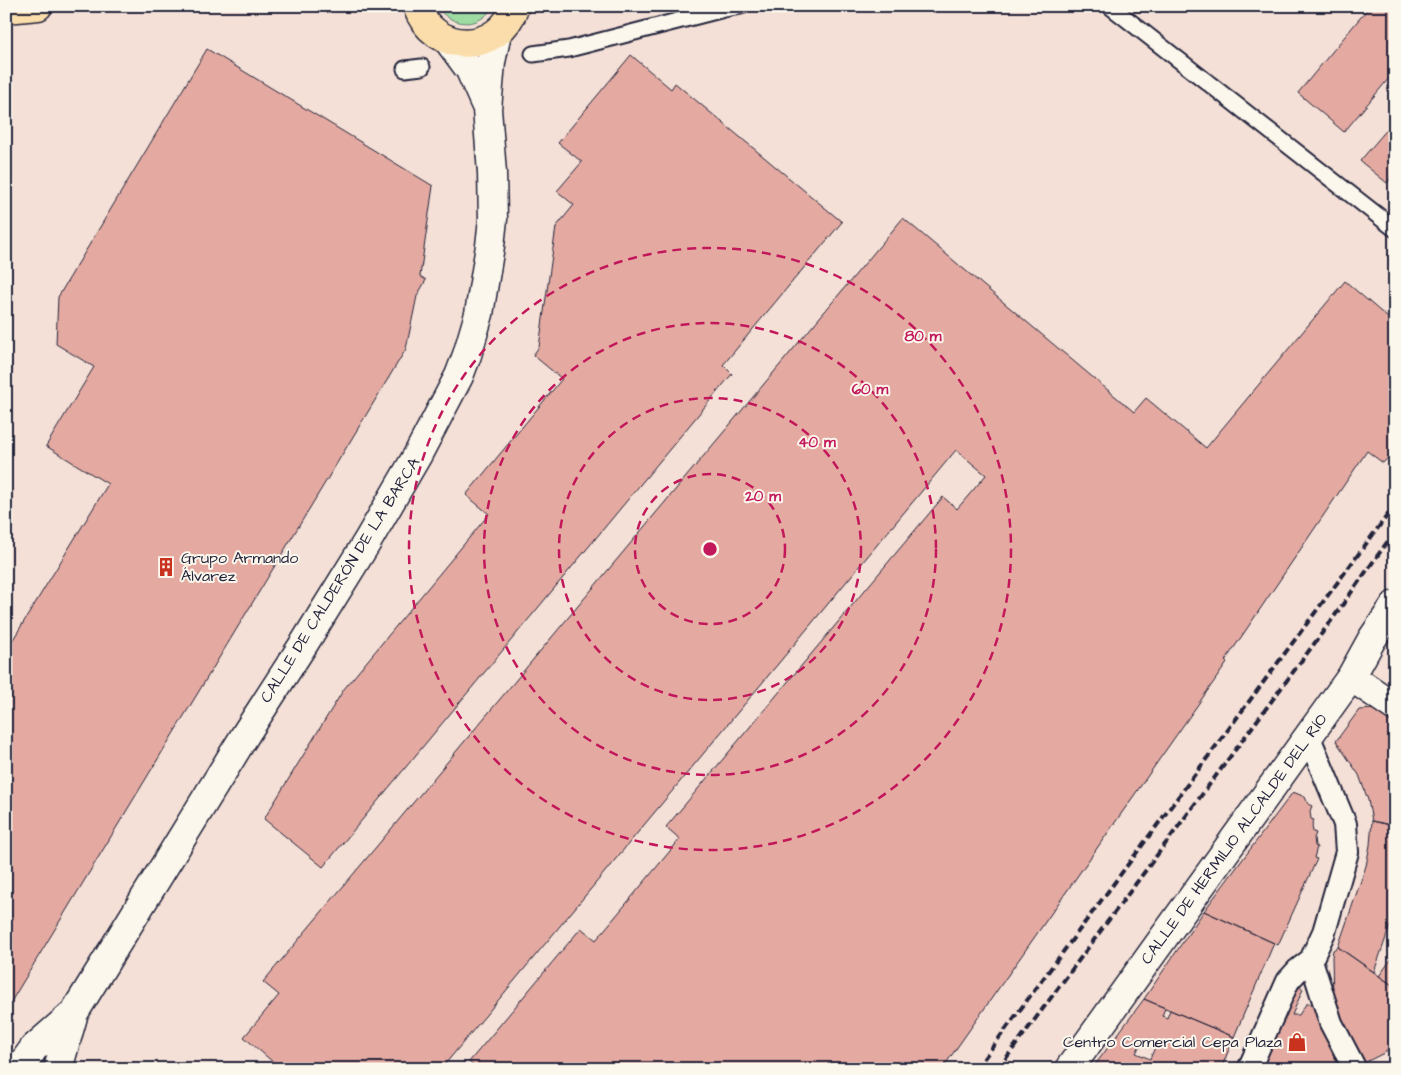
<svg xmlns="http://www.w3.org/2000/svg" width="1401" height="1075" font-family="'Architects Daughter',sans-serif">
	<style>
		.green { fill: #9edba2; stroke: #607e6e }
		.building { fill: #e4aaa1; stroke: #22223b; fill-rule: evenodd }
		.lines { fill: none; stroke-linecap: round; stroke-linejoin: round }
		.service-casing { stroke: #22223b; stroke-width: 19 }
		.pedestrian-casing { stroke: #22223b; stroke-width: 26 }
		.minor-casing { stroke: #22223b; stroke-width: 31 }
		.primary-casing { stroke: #22223b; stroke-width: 31 }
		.service { stroke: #fbf7ec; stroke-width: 15 }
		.pedestrian { stroke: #fbf7ec; stroke-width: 22 }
		.minor { stroke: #fbf7ec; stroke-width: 28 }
		.primary { stroke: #faddab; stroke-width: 28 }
		.rail { stroke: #22223b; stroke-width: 4; stroke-dasharray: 8 4; stroke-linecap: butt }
		.ring { fill: none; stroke: #c2185b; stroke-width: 2.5; stroke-dasharray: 9 6 }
		.labels { text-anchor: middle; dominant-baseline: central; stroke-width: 4; stroke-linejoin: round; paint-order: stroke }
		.poi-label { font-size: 16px; fill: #22223b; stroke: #fbf7ec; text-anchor: start }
		.street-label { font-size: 16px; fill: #22223b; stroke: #fbf7ec }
		.centre { fill: #c2185b; stroke: #fbf7ec; stroke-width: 2.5 }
		.ring-label { font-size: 15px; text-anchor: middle; font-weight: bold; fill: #c2185b; stroke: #fbf7ec; stroke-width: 4; stroke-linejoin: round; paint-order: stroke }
	</style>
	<rect width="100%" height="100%" fill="#f4e0d6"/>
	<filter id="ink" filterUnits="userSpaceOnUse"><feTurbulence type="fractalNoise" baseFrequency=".02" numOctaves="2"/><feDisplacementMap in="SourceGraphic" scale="10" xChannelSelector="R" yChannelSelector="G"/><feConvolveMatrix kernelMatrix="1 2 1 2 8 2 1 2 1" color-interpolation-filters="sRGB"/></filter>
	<g filter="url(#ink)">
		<!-- green -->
		<path class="green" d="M436 6H454L464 10 476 6H493C480 30 451 27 436 6Z"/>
		<!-- building -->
		<path class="building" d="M1370 6H1395V71L1344 132 1298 93Z
			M207 49 433 186 420 276 426 280 417 296 406 349 6 1010V651L108 484 46 446 94 367 56 344 58 297Z
			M631 55 671 89 675 83 842 222 723 365 732 374 323 867 264 819 344 689 489 514 466 495 562 379 533 355 539 347 556 227 574 205 557 191 582 162 558 143Z
			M1395 120V173L1387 183 1360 161Z
			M903 218 1134 412 1146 398 1206 448 1345 281 1395 324V450L1383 463 1367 451 1225 661 1227 663 942 1069H477L469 1062 581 928 596 940 680 839 666 827 943 497 957 509 986 475 956 450 441 1069H281L244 1037 279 995 263 982Z
			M6 367H12L10 394 6 393Z
			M1375 709 1395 724V826L1372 821 1368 800 1359 775 1336 741 1359 710Z
			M1293 792 1305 797 1308 804 1312 806 1310 811 1311 819 1314 820 1312 825 1313 832 1316 833 1314 838 1315 846 1317 847 1314 858 1317 859 1278 945 1204 911Z
			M1372 821 1395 826V919L1392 927 1390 926 1374 972 1338 947 1366 866 1370 845Z
			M1204 911 1274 943 1234 1037 1144 999Z
			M1338 947 1395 987V1044L1384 1053 1364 1063 1346 1034 1333 996 1332 957 1333 950Z
			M1395 954V987L1379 976Z
			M1291 984 1303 989 1292 1015H1299L1306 1004H1313L1339 1069H1255Z
			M1144 999 1165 1008 1162 1016 1167 1018 1170 1010 1234 1037 1221 1069H1092ZM1143 1039 1156 1045 1150 1059 1136 1053Z"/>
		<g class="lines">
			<!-- service casing -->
			<g class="service-casing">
				<path id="service" d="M1110 6 1395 229
					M533 54 569 49 724 9 741 6
					M405 69 422 67"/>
			</g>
			<!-- pedestrian casing -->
			<g class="pedestrian-casing">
				<path id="pedestrian" d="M1308 735 1345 824 1347 852 1324 932 1311 960 1331 1023 1355 1069
					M1249 1069 1288 981 1298 970 1311 960"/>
			</g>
			<!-- minor casing -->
			<g class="minor-casing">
				<path id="minor" d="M447 39 470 70 485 104
					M1351 677 1395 707
					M19 1069 34 1048 74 1013
					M58 1069 74 1013 247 732 305 642 367 542 417 456 459 376 467 355 479 314 490 246 493 219 492 173 487 109 491 62 497 33
					M1069 1069 1351 677 1372 639 1395 605"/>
			</g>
			<!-- primary casing -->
			<g class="primary-casing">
				<path id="primary" d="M417 6C433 55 499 55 515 6
					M6 9 38 6"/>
			</g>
			<!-- service -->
			<use href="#service" class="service"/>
			<!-- pedestrian -->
			<use href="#pedestrian" class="pedestrian"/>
			<!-- minor -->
			<use href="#minor" class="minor"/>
			<!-- primary -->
			<use href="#primary" class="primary"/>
			<!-- rail -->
			<path class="rail" d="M976 1069 1395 505
				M998 1069 1331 621 1395 531"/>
		</g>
	</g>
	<!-- distance rings -->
	<g class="ring">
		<circle cx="710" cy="549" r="75"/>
		<circle cx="710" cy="549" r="151"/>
		<circle cx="710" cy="549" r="226"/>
		<circle cx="710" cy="549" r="301"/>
	</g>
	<!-- icons -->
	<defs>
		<g id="building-bare" transform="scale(1.5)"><path d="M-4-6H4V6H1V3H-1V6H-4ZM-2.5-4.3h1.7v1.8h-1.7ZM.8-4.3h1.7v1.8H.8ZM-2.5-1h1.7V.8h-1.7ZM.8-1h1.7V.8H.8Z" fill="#c8321e" stroke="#fbf7ec" stroke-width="2.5" paint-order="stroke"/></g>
		<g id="shop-bare" transform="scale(1.5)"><path d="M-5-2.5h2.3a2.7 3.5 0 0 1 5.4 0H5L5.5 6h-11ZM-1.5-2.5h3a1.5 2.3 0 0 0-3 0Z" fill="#c8321e" stroke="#fbf7ec" stroke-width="2.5" paint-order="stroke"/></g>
	</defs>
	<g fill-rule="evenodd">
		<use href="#building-bare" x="166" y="567"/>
		<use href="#shop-bare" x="1297" y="1042"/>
	</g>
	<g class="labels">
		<!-- poi labels -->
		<g class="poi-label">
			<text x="181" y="558">Grupo Armando<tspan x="181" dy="18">Álvarez</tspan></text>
			<text x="1282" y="1042" text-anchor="end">Centro Comercial Cepa Plaza</text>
		</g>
		<!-- street labels -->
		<g class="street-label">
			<text transform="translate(340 580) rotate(-58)">CALLE DE CALDERÓN DE LA BARCA</text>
			<text transform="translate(1234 839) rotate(-54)">CALLE DE HERMILIO ALCALDE DEL RÍO</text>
		</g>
	</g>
	<circle cx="710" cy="549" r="8" class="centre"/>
	<g class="ring-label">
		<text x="923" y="341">80 m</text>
		<text x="870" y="394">60 m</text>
		<text x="817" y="447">40 m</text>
		<text x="763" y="501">20 m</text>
	</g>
	<!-- margin -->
	<rect width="1401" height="1075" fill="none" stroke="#fbf7ec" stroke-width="25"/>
	<rect x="12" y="12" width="1376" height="1050" fill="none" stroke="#22223b" stroke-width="2" filter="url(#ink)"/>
</svg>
